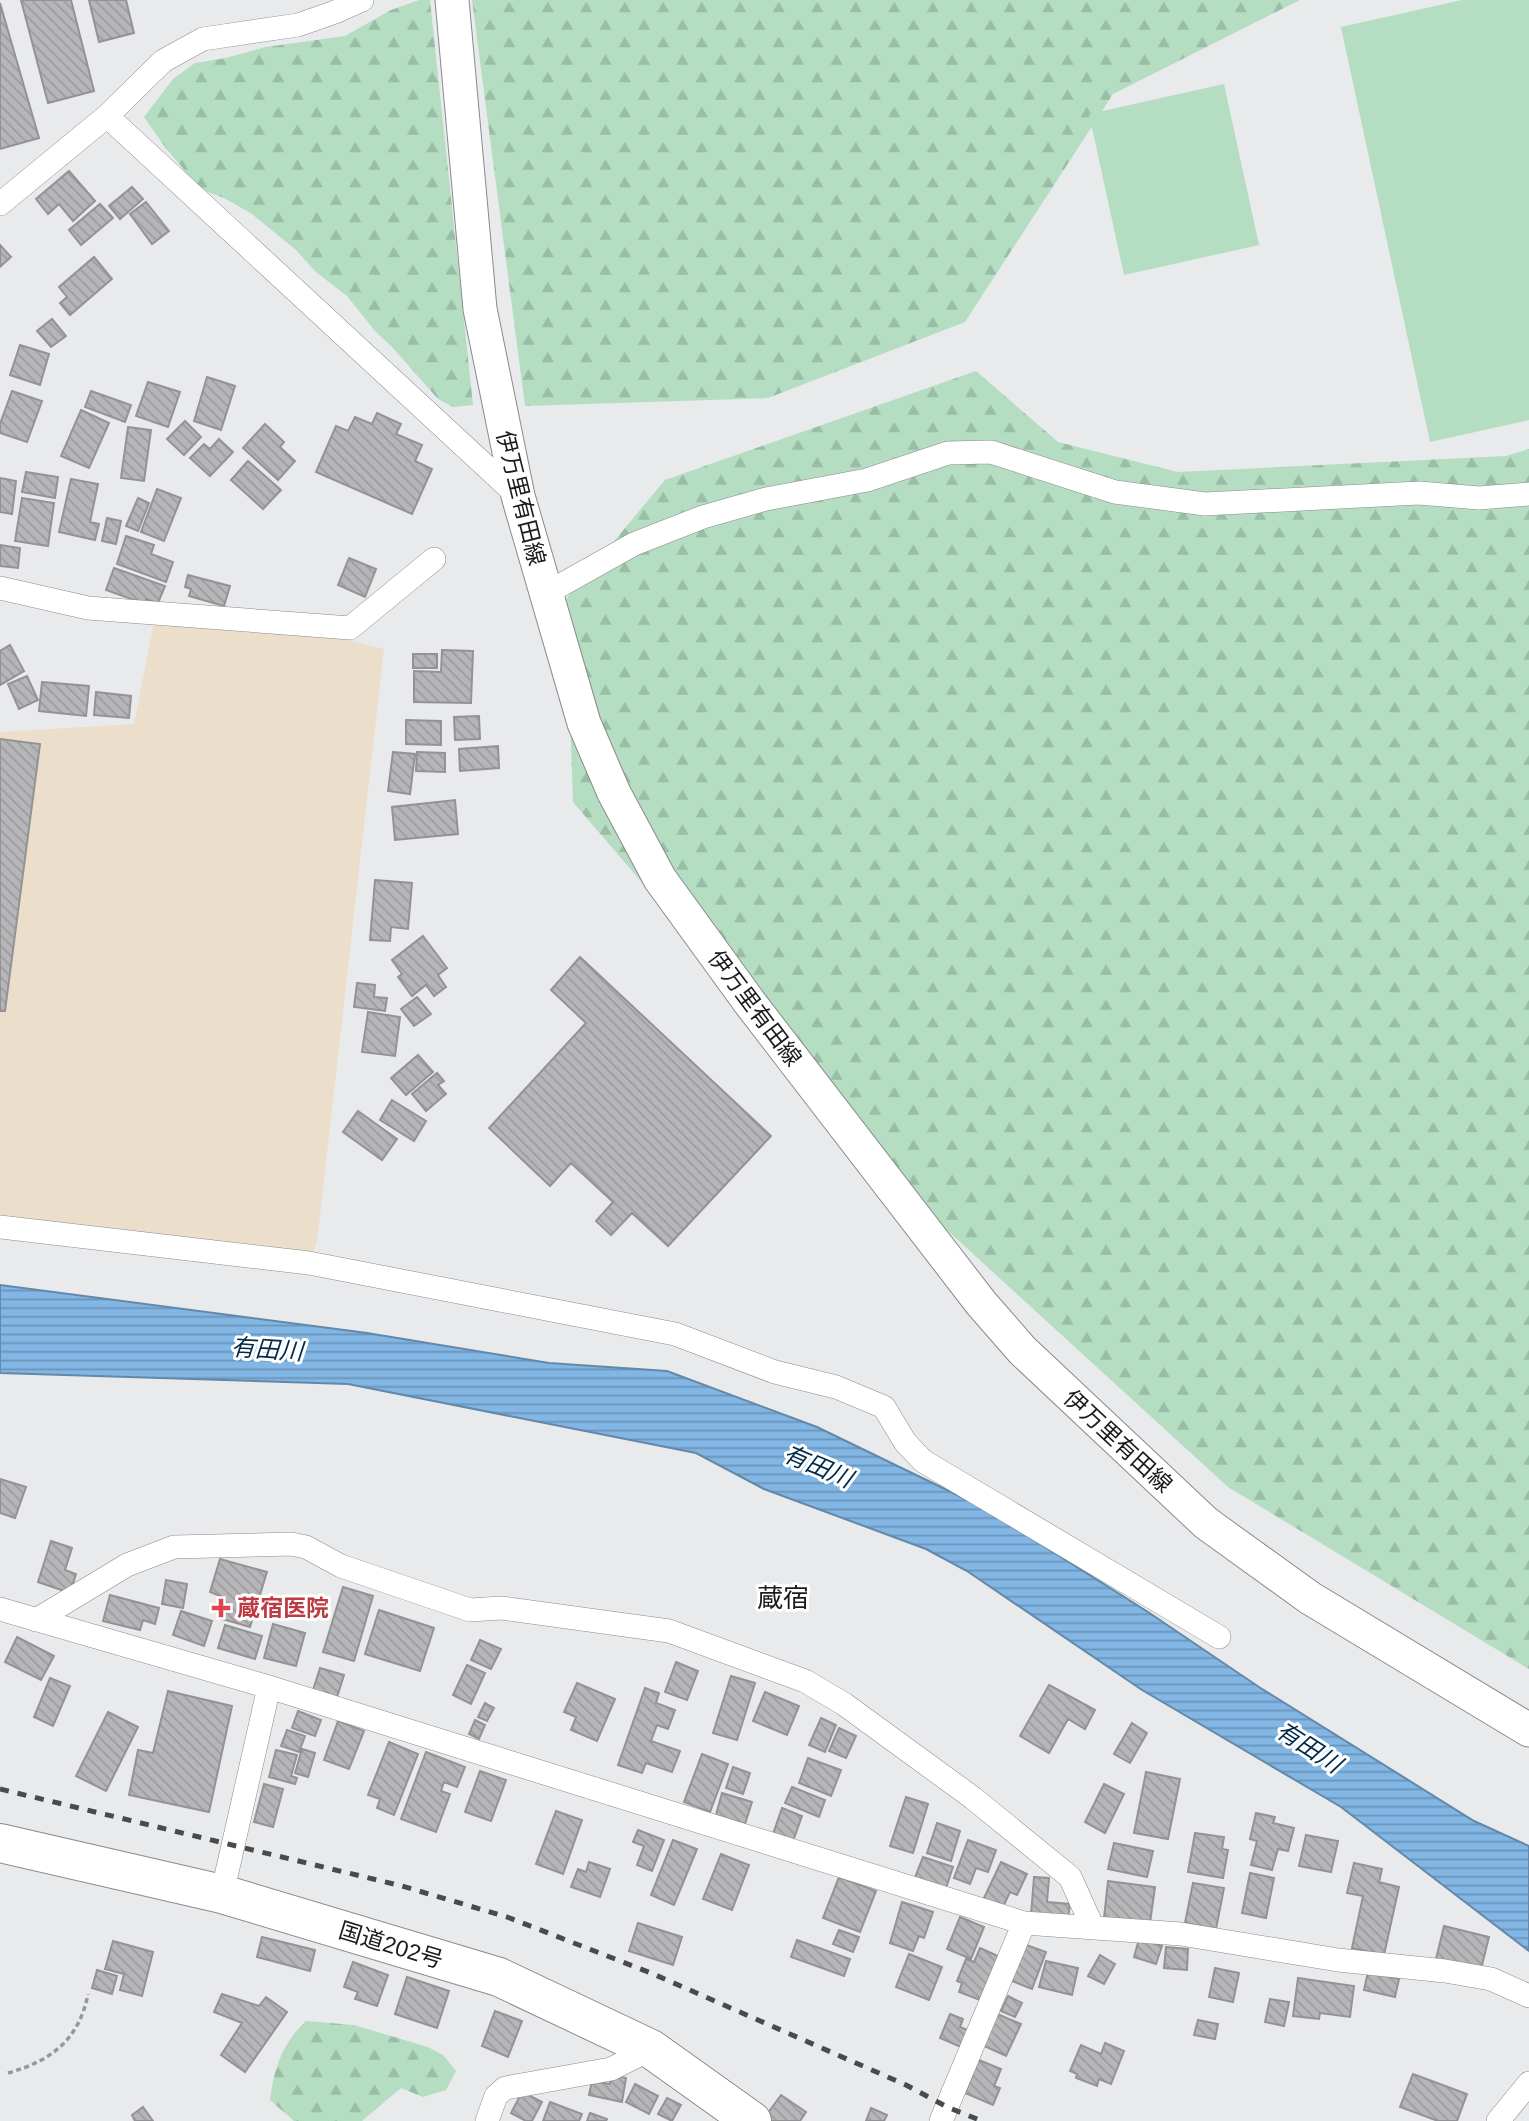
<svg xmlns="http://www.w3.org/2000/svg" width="1529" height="2121" font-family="Helvetica,'Noto Sans JP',sans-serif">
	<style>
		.education { fill: #ebdfcb }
		.forest { fill: url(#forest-firs) }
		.pitch { fill: #b4ddc1 }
		.water { fill: url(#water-rules); stroke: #6388a8; stroke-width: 2 }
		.building { fill: url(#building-back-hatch); stroke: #939395; stroke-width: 2 }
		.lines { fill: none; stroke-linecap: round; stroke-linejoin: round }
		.street-casing { stroke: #8a8a8d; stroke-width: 24 }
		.secondary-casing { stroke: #8a8a8d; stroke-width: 35 }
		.highway-casing { stroke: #8a8a8d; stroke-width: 40 }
		.path { stroke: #969799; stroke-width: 3.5; stroke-dasharray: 5 3.5; stroke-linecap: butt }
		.street { stroke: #fff; stroke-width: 23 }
		.secondary { stroke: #fff; stroke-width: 33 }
		.highway { stroke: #fff; stroke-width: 38 }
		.rail { stroke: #494a4b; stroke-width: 5; stroke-dasharray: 9 9; stroke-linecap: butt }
		.health-dot { fill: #e0444e; stroke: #fff; stroke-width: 2.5 }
		.labels { text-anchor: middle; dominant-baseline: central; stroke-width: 6; stroke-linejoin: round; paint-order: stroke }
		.street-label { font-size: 23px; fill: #1a1b1c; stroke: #fff }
		.health-label { font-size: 23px; font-weight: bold; fill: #be3a42; stroke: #fff; text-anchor: start }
		.water-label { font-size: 24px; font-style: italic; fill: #022b49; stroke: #fff }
		.quarter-label { font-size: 26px; fill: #1a1b1c; stroke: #fff }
	</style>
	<defs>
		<pattern id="forest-firs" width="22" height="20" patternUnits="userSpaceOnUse" patternTransform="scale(1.75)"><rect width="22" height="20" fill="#b4ddc1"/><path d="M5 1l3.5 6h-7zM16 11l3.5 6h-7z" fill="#9abda5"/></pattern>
		<pattern id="water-rules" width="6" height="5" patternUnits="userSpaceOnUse" patternTransform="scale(1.75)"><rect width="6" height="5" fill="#82b6e4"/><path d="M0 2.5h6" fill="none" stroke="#6a93b8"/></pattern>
		<pattern id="building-back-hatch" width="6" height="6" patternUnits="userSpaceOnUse" patternTransform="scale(1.75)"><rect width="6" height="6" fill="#b6b6b9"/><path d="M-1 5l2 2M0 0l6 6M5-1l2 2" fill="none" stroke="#9c9c9e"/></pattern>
	</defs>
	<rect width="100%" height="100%" fill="#e9eaec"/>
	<!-- education -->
	<path class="education" d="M154 623 327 635 384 649 317 1242 311 1258 0 1219V732L134 724Z"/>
	<!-- forest -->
	<path class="forest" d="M419 0H430L473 405 453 407 438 399 392 347 375 331 347 296 316 272 296 250 252 214 224 198 200 189 165 147 144 117 173 79 195 63 226 58 266 47 345 36 391 10Z
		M472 0H1300L1113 94 965 322 768 398 525 406Z
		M976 371 1058 442 1178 472 1506 456 1529 449V1669L1228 1487 913 1199 573 802 566 599 665 480Z
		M306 2021 354 2025 428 2047 443 2055 456 2071 446 2090 423 2097 401 2088 362 2121H294L270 2100C274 2069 282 2043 306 2021Z"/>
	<!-- pitch -->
	<path class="pitch" d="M1462 0H1529V420L1430 442 1341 27Z
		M1224 84 1259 245 1124 275 1089 114Z"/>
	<!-- water -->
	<path class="water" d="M0 1285 367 1333 549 1363 667 1371 817 1427 982 1507 1148 1612 1259 1687 1474 1821 1529 1846V1951L1341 1807 1142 1690 967 1571 926 1549 764 1489 696 1453 348 1384 0 1373Z"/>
	<!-- building -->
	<path class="building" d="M21 0H71L94 91 48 103Z
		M89 0H126L134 33 99 42Z
		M0 3 39 138 0 149Z
		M69 171 95 201 73 221 59 204 48 214 36 199Z
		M132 187 143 199 120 219 109 206Z
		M146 202 169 231 152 244 130 214Z
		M100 204 113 218 81 245 69 230Z
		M0 245 11 257 0 267Z
		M94 257 112 279 70 315 60 303 67 297 59 287Z
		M52 319 66 336 51 347 37 331Z
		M20 345 49 354 40 385 10 375Z
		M207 377 235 386 221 430 194 421Z
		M148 382 180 392 168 427 136 416Z
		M12 391 42 401 27 442 0 433V424Z
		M91 391 131 405 125 422 85 407Z
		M81 410 109 423 89 468 61 456Z
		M377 413 401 424 396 434 422 445 415 461 432 469 412 514 316 472 336 426 348 431 355 417 372 424Z
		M185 421 201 437 184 455 167 439Z
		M265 424 284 442 280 447 295 461 278 480 243 448Z
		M128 427 151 430 144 481 121 478Z
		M219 439 233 452 210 476 190 458 204 444 210 449Z
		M248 461 281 490 263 509 231 480Z
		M26 472 58 477 55 498 22 492Z
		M0 478 16 481 12 514 0 512Z
		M71 479 98 484 90 522 99 524 95 540 59 532Z
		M157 489 181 498 164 541 141 532Z
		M22 498 54 503 48 546 15 541Z
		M138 498 149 503 138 531 126 526Z
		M107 518 121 521 116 544 102 541Z
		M126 536 154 545 151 554 173 562 166 582 117 564Z
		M0 545 20 548 18 568 0 566Z
		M349 558 376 569 365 597 338 585Z
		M114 568 165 586 158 603 146 599 145 604 106 590Z
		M188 575 230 586 224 606 189 596 191 589 185 587Z
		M10 645 24 671 0 685V651Z
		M442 650 473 651 471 703 414 702V671L441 672Z
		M413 654H437V668H413Z
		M27 676 38 700 19 709 8 684Z
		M42 682 89 686 86 716 39 711Z
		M96 692 131 696 129 718 94 715Z
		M479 716 480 739 455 740 454 717Z
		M406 720 441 721V745L406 744Z
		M0 739 40 744 5 1011H0Z
		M498 746 499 768 460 771 459 749Z
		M393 752 415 754 410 794 388 791Z
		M417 752 445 753V772L416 771Z
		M455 800 458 834 395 840 392 807Z
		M375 880 412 883 408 929 391 927 390 941 370 940Z
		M423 936 447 968 438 975 446 987 434 996 426 985 412 996 398 977 402 974 392 960Z
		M580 957 771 1136 668 1246 632 1213 611 1235 596 1221 613 1202 571 1163 550 1186 489 1128 586 1023 551 990Z
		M357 983 375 985 374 997 387 998 385 1011 354 1007Z
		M417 997 431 1014 414 1026 401 1009Z
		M368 1012 400 1017 395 1056 362 1052Z
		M418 1055 433 1072 406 1095 391 1078Z
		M437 1073 444 1081 438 1085 446 1094 426 1111 412 1094Z
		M392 1100 426 1121 414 1141 380 1120Z
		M358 1111 397 1139 382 1160 343 1132Z
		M0 1479 26 1487 15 1518 0 1513Z
		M51 1541 72 1548 65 1570 76 1574 70 1593 38 1582Z
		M220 1559 267 1572 250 1627 219 1618 225 1598 210 1592Z
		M166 1580 187 1584 183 1608 162 1604Z
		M343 1587 373 1596 354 1661 323 1652Z
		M110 1595 159 1608 155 1624 143 1620 140 1630 103 1621Z
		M379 1610 434 1628 420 1671 365 1654Z
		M181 1611 212 1621 204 1646 173 1635Z
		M273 1624 305 1633 296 1666 264 1658Z
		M225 1625 262 1636 255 1659 218 1648Z
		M17 1637 54 1656 41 1680 5 1662Z
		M480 1640 501 1649 491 1669 471 1660Z
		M676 1662 698 1671 687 1700 665 1692Z
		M467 1665 485 1673 471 1704 453 1695Z
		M320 1668 344 1675 337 1697 313 1690Z
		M731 1676 755 1683 737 1740 713 1733Z
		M50 1678 70 1686 53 1726 34 1717Z
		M577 1683 615 1699 597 1741 571 1730 576 1717 564 1712Z
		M1049 1685 1095 1710 1085 1729 1068 1719 1049 1753 1020 1736Z
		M645 1688 659 1693 656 1703 675 1710 668 1729 657 1725 651 1741 680 1751 672 1772 646 1763 642 1773 618 1765Z
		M168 1691 232 1706 209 1812 129 1795 138 1750 153 1753Z
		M765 1692 799 1706 787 1735 753 1721Z
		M485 1703 494 1708 487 1721 478 1717Z
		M298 1711 321 1720 315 1736 292 1728Z
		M108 1712 138 1727 106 1791 76 1776Z
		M821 1718 836 1725 825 1752 809 1745Z
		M475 1720 485 1725 479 1739 469 1734Z
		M338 1721 364 1731 349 1769 324 1760Z
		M1132 1723 1147 1733 1130 1763 1114 1754Z
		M839 1728 856 1736 846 1758 829 1751Z
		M287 1730 305 1736 299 1752 281 1746Z
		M389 1742 418 1754 394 1815 377 1808 380 1799 368 1795Z
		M302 1749 315 1753 308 1777 295 1773Z
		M276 1750 297 1755 291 1776 297 1778 295 1784 269 1777Z
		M426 1752 465 1767 457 1787 444 1782 441 1791 450 1794 436 1832 401 1819Z
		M702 1754 728 1764 710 1812 684 1802Z
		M808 1758 841 1770 831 1796 799 1783Z
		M733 1767 750 1773 743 1794 726 1788Z
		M480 1771 506 1780 491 1821 465 1812Z
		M1146 1772 1180 1779 1168 1839 1134 1833Z
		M264 1784 283 1789 273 1827 254 1822Z
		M1104 1784 1124 1794 1105 1833 1085 1822Z
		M792 1787 825 1800 819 1817 785 1803Z
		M722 1793 752 1802 745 1824 716 1815Z
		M906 1797 928 1804 913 1853 890 1846Z
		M782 1808 802 1816 793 1841 773 1834Z
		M556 1811 582 1820 563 1874 536 1864Z
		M1256 1813 1275 1817 1273 1823 1294 1828 1288 1851 1278 1849 1272 1870 1251 1865 1257 1841 1250 1839Z
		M937 1823 960 1831 951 1861 927 1853Z
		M638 1830 664 1840 652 1871 637 1865 644 1846 633 1842Z
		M1195 1833 1224 1837 1222 1849 1228 1850 1223 1878 1188 1872Z
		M1306 1835 1338 1841 1331 1872 1299 1866Z
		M673 1840 697 1849 674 1905 651 1895Z
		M968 1840 996 1850 988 1872 976 1868 970 1884 954 1878Z
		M1114 1843 1153 1851 1147 1877 1108 1869Z
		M721 1854 749 1865 732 1910 703 1899Z
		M923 1857 953 1867 945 1891 914 1880Z
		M589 1862 610 1869 600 1897 571 1887 578 1869 586 1872Z
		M1001 1862 1027 1874 1017 1895 1010 1892 1002 1909 983 1900Z
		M1354 1863 1382 1869 1379 1882 1399 1887 1384 1955 1352 1948 1363 1896 1347 1893Z
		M1250 1873 1274 1878 1266 1918 1242 1913Z
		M839 1877 876 1891 860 1932 823 1918Z
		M1034 1877 1049 1878 1047 1902 1070 1904 1068 1918 1031 1915Z
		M1108 1881 1155 1887 1150 1923 1104 1918Z
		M1193 1883 1224 1888 1216 1929 1185 1923Z
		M902 1902 933 1912 924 1938 919 1936 913 1951 890 1943Z
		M960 1917 984 1927 971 1959 947 1949Z
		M638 1923 682 1937 673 1965 629 1951Z
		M1444 1926 1489 1937 1481 1969 1436 1959Z
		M839 1930 859 1937 853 1952 833 1944Z
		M262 1937 315 1950 310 1971 257 1957Z
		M1139 1939 1162 1946 1156 1964 1134 1957Z
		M797 1940 850 1959 844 1976 791 1957Z
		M113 1941 153 1952 142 1996 120 1990 124 1974 105 1969Z
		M1021 1943 1046 1952 1032 1989 1007 1979Z
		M1166 1947 1188 1949 1187 1970 1164 1968Z
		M980 1948 998 1956 980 2000 959 1992 962 1983 957 1981 966 1959 974 1962Z
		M909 1954 942 1967 929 2000 896 1987Z
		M1100 1955 1115 1964 1104 1984 1088 1976Z
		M1046 1961 1078 1968 1072 1995 1039 1987Z
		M353 1962 388 1975 377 2006 355 1999 358 1992 344 1987Z
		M1215 1968 1239 1973 1233 2002 1209 1997Z
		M97 1970 117 1976 112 1994 92 1988Z
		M1368 1972 1399 1979 1395 1997 1364 1990Z
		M407 1977 449 1991 437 2028 395 2014Z
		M1298 1978 1354 1986 1350 2017 1320 2013 1319 2019 1293 2016Z
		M222 1994 259 2006 266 1997 287 2012 245 2072 221 2055 242 2023 214 2012Z
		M1008 1996 1022 2003 1015 2017 1001 2011Z
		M1270 1999 1289 2002 1284 2026 1265 2022Z
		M495 2011 522 2021 508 2057 482 2046Z
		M995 2013 1021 2024 1006 2056 980 2044Z
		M950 2014 963 2019 960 2027 970 2031 963 2048 940 2038Z
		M1198 2020 1218 2024 1215 2039 1194 2035Z
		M1105 2043 1124 2051 1111 2084 1099 2079 1097 2086 1076 2078 1077 2074 1070 2071 1081 2045 1101 2054Z
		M974 2058 1001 2069 994 2086 1000 2088 993 2105 965 2093 973 2074 968 2072Z
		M1413 2074 1467 2094 1457 2121H1438L1400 2107Z
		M611 2075 626 2078 622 2102 589 2095 592 2081 610 2084Z
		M635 2084 658 2096 649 2114 626 2102Z
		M522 2092 542 2102 532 2121H526L511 2113Z
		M781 2095 806 2112 800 2121H770L765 2117Z
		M667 2098 681 2105 672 2121 658 2114Z
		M550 2102 582 2114 579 2121H543Z
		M143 2107 153 2121H135L132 2115Z
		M871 2108 887 2115 884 2121H866Z
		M590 2113 607 2119 606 2121H587Z"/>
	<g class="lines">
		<!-- street casing -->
		<g class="street-casing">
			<path id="street" d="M107 116 518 496
				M0 204 107 116 163 61 203 39 298 25 335 12 362 0
				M0 588 88 608 350 628 434 559
				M545 594 634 544 703 517 766 499 867 480 948 453 991 452 1115 492 1205 504 1419 493 1479 498 1529 494
				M0 1227 309 1263 675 1334 775 1372 836 1387 884 1407 905 1442 923 1461 1219 1637
				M0 1609 269 1687 1024 1923 1181 1934 1338 1960 1445 1971 1491 1979 1529 1996
				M36 1620 127 1565 174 1547 291 1544 306 1547 341 1566 470 1610 501 1608 669 1631 805 1681 844 1704 973 1798 1070 1877 1093 1928
				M222 1894 269 1687
				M487 2121 496 2096 505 2088 611 2069 651 2049
				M941 2121 1024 1923
				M1498 2121 1529 2083"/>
		</g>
		<!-- secondary casing -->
		<g class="secondary-casing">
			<path id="secondary" d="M452 0 480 309 518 496 584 723 614 793 660 879 750 1003 981 1303 1022 1350 1206 1523 1310 1598 1529 1730"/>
		</g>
		<!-- highway casing -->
		<g class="highway-casing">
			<path id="highway" d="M0 1843 222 1894 499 1977 651 2049 752 2121"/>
		</g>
		<!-- path -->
		<path class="path" d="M8 2073C51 2061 79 2040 88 1994"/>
		<!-- street -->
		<use href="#street" class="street"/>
		<!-- secondary -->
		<use href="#secondary" class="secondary"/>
		<!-- highway -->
		<use href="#highway" class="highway"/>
		<!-- rail -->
		<path class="rail" d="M0 1789 402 1886 507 1917 651 1973 906 2085 947 2107 982 2121"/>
	</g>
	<!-- markers -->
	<path class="health-dot" d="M217.5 1597.5h7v7h7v7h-7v7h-7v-7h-7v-7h7z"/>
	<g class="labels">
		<!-- street labels -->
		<g class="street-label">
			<text transform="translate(521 498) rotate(76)">伊万里有田線</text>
			<text transform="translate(755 1008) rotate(53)">伊万里有田線</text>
			<text transform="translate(1118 1441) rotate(43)">伊万里有田線</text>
			<text transform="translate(391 1945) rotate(17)">国道202号</text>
		</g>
		<!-- health labels -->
		<g class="health-label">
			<text x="237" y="1608">蔵宿医院</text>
		</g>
		<!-- water labels -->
		<g class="water-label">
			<text transform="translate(267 1349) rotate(4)">有田川</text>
			<text transform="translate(818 1466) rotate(23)">有田川</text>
			<text transform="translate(1309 1747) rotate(33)">有田川</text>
		</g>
		<!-- quarter labels -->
		<g class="quarter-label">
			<text x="783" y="1598">蔵宿</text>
		</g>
	</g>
</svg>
